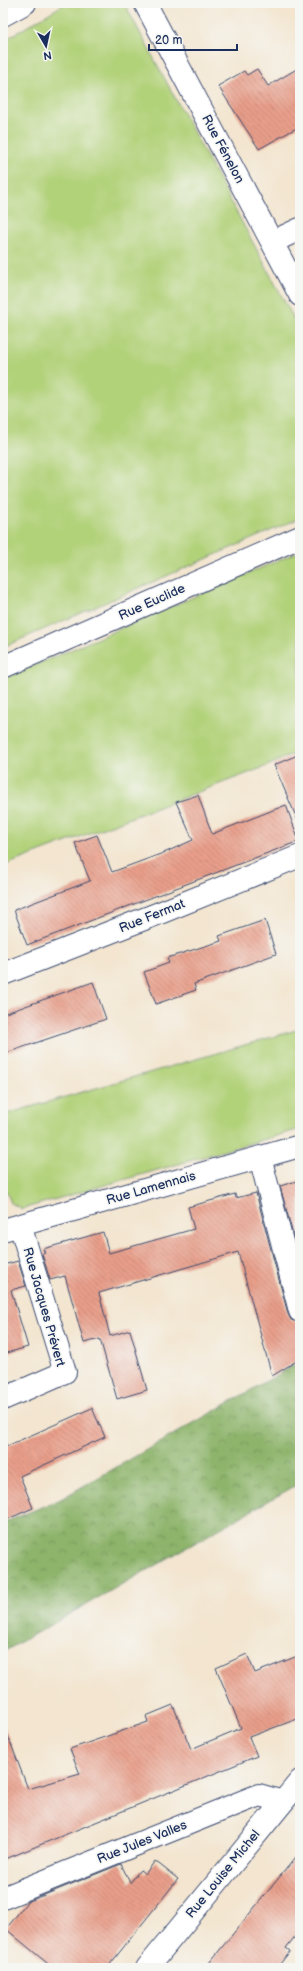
<svg xmlns="http://www.w3.org/2000/svg" width="303" height="1971" font-family="'Balsamiq Sans',sans-serif">
	<style>
		.grass { fill: #b2d27a; stroke: #66806c }
		.forest { fill: url(#forest-crowns); stroke: #547264 }
		.building { fill: url(#building-back-hatch) }
		.lines { fill: none; stroke-linecap: round; stroke-linejoin: round }
		.minor-casing { stroke: #3b4a6f; stroke-width: 24 }
		.minor { stroke: #fff; stroke-width: 22 }
		.labels { text-anchor: middle; dominant-baseline: central; stroke-width: 3.5; stroke-linejoin: round; paint-order: stroke }
		.street-label { font-size: 13px; fill: #1b2f5e; stroke: #f6f6f2 }
	</style>
	<defs>
		<pattern id="forest-crowns" width="20" height="18" patternUnits="userSpaceOnUse"><rect width="20" height="18" fill="#8db46a"/><path d="M2 6a3 3 0 1 1 6 0M12 15a3 3 0 1 1 6 0" fill="none" stroke="#72935a"/></pattern>
		<pattern id="building-back-hatch" width="6" height="6" patternUnits="userSpaceOnUse"><rect width="6" height="6" fill="#e99f8a"/><path d="M-1 5l2 2M0 0l6 6M5-1l2 2" fill="none" stroke="#bc8274"/></pattern>
	</defs>
	<rect width="100%" height="100%" fill="#f6f6f2"/>
	<filter id="ink" filterUnits="userSpaceOnUse"><feTurbulence type="fractalNoise" baseFrequency=".025" numOctaves="2"/><feDisplacementMap in="SourceGraphic" scale="8" xChannelSelector="R" yChannelSelector="G"/><feConvolveMatrix kernelMatrix="1 2 1 2 8 2 1 2 1" color-interpolation-filters="sRGB"/></filter>
	<filter id="wash" filterUnits="userSpaceOnUse"><feTurbulence type="fractalNoise" baseFrequency=".012" numOctaves="4" result="noise"/><feDisplacementMap in="SourceGraphic" scale="16" xChannelSelector="R" yChannelSelector="G"/><feGaussianBlur stdDeviation="0.9" result="paint"/><feColorMatrix in="noise" values="0 0 0 0 0 0 0 0 0 0 0 0 0 0 0 0 0 1.4 0 .05"/><feComposite in="paint" operator="in"/></filter>
	<g filter="url(#wash)">
		<rect width="100%" height="100%" fill="#f3e5cf"/>
		<!-- grass -->
		<path class="grass" d="M66 3H124L300 330V518L3 647V41Z
			M300 551V751L267 766 3 866V679Z
			M300 1029V1129L22 1209 11 1203 3 1183V1115Z"/>
		<!-- forest -->
		<path class="forest" d="M300 1362V1483L3 1652V1523L59 1500Z"/>
		<g id="blocks">
			<!-- building -->
			<path class="building" d="M300 67V126L259 149 218 86 244 71 247 75 257 69 268 86Z
				M300 754V826L274 765Z
				M198 795 212 834 286 805 299 841 27 945 14 910 90 881 75 843 97 835 112 872 166 852 193 840 176 802Z
				M265 920 276 954 194 984 196 990 156 1004 144 972 169 963 167 958 221 941 219 936Z
				M93 982 106 1019 3 1054V1014Z
				M300 1180V1261L280 1186Z
				M256 1193 288 1314 291 1320 300 1323V1359L272 1376 238 1252 99 1293 110 1336 130 1330 147 1390 117 1399 100 1339 84 1343 65 1276 50 1280 42 1254 45 1253 43 1249 103 1232 109 1253 194 1229 188 1207 235 1194 236 1198Z
				M18 1261 26 1286 11 1290 28 1347 3 1354V1265Z
				M92 1408 105 1437 20 1476 33 1508 3 1521V1437L7 1446Z
				M247 1654 255 1673 300 1655V1718L249 1737 257 1756 3 1860V1728H5L28 1789 80 1774 70 1749 148 1722 146 1716 173 1705 191 1749 241 1728 216 1668Z
				M300 1852V1930L286 1948 290 1951 277 1968H205Z
				M155 1861 178 1879 107 1968H53L6 1929 27 1902 121 1864 130 1883 140 1870 145 1874Z"/>
		</g>
	</g>
	<g filter="url(#ink)">
		<use href="#blocks" fill-opacity="0" stroke="#3b4a6f" stroke-width="1"/>
		<g class="lines">
			<!-- minor casing -->
			<g class="minor-casing">
				<path id="minor" d="M145 3 300 295
					M3 15 25 3
					M272 242 300 229
					M3 667 300 537
					M3 974 162 912 300 856
					M260 1157 300 1311
					M3 1230 300 1146
					M3 1399 65 1372 20 1225
					M3 1898 259 1795 283 1802
					M147 1968 300 1781"/>
			</g>
			<!-- minor -->
			<use href="#minor" class="minor"/>
		</g>
	</g>
	<g class="labels">
		<!-- street labels -->
		<g class="street-label">
			<text transform="translate(223 149) rotate(62)">Rue Fénelon</text>
			<text transform="translate(152 602) rotate(-24)">Rue Euclide</text>
			<text transform="translate(152 916) rotate(-22)">Rue Fermat</text>
			<text transform="translate(151 1188) rotate(-16)">Rue Lamennais</text>
			<text transform="translate(44 1307) rotate(74)">Rue Jacques Prévert</text>
			<text transform="translate(142 1842) rotate(-22)">Rue Jules Valles</text>
			<text transform="translate(223 1874) rotate(-51)">Rue Louise Michel</text>
		</g>
	</g>
	<!-- margin -->
	<rect width="303" height="1971" fill="none" stroke="#f6f6f2" stroke-width="16"/>
	<!-- north arrow -->
	<g transform="translate(46 46) rotate(171)" stroke="#f6f6f2" stroke-width="3" paint-order="stroke">
	<path d="M0-3L7 15L0 10L-7 15Z" fill="#1b2f5e"/>
	<text y="-6" font-size="11" font-weight="bold" text-anchor="middle" fill="#1b2f5e">N</text>
	</g>
	<!-- scale -->
	<path d="M149 44v6h88v-6" fill="none" stroke="#1b2f5e" stroke-width="2"/>
	<text x="155" y="44" font-size="12" fill="#1b2f5e" stroke="#f6f6f2" stroke-width="3" paint-order="stroke">20 m</text>
</svg>
